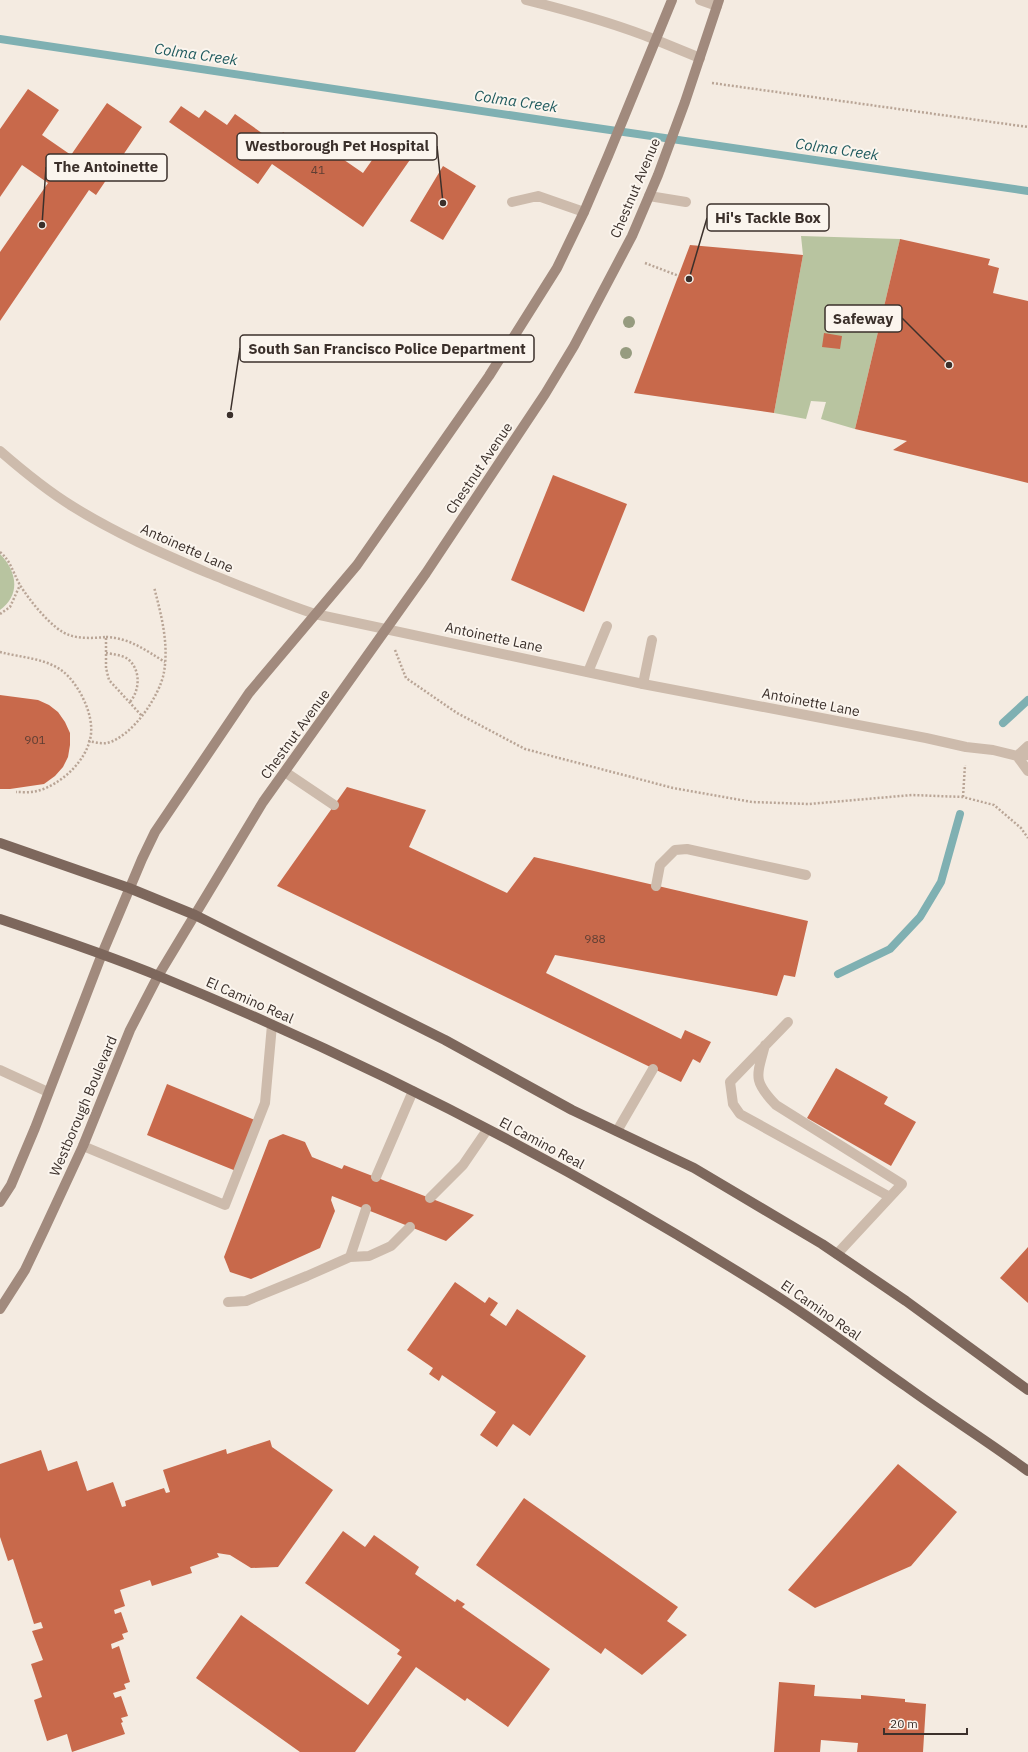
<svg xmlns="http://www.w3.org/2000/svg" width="1028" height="1752" font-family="'IBM Plex Sans',sans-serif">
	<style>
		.green { fill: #b8c4a0 }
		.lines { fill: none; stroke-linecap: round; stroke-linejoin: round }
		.stream { stroke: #7fb0b2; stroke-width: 8 }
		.building { fill: #c8694b }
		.path { stroke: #b9a596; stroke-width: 2.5; stroke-dasharray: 2 2; stroke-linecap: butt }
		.service { stroke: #cdbbac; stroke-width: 10 }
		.minor { stroke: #cdbbac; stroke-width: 10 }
		.tertiary { stroke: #cdbbac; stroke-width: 10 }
		.secondary { stroke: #a18a7d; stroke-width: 10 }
		.primary { stroke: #7d675c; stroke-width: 10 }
		.tree { fill: #969b7f }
		.labels { text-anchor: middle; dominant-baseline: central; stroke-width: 4; stroke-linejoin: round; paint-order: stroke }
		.number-label { font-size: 12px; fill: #5e3e33 }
		.street-label { font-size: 14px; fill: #3b302b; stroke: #fbf5ee }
		.water-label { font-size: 15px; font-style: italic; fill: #1f5a5e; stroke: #fbf5ee }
		.leader { fill: none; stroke: #3b302b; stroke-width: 1.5 }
		.callout-dot { fill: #3b302b; stroke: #fbf5ee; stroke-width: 1.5 }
		.callout { fill: #fbf5ee; stroke: #3b302b; stroke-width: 1.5 }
		.callout-label { font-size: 15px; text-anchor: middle; font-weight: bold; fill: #3b302b }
	</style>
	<rect width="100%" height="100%" fill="#f4ebe1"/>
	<!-- green -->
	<path class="green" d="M801 236 900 239 855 429 821 419 826 402 811 401 806 419 774 413 803 255Z
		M0 554C17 571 21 595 0 610Z"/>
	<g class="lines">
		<!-- stream -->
		<path class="stream" d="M0 39 569 124 1028 191
			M1003 723 1028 700
			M838 974 890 949 920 917 941 882 960 814"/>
	</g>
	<!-- building -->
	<path class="building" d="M28 89 59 110 42 135 71 155 107 103 142 127 96 195 89 190 0 321V252L48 183 22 165 0 197V129Z
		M181 106 199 118 205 110 227 125 235 114 276 143 283 132 314 153 321 144 363 173 389 136 414 154 363 227 272 164 258 184 169 122Z
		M443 166 476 186 443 240 410 221Z
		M900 239 990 259 988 265 999 268 993 293 1028 301V483L893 450 907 441 855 429Z
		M690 245 803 255 774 413 634 393Z
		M824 333 842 336 840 349 822 347Z
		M553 475 627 504 584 612 511 580Z
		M0 695 38 700 49 705 58 712 65 722 70 733V745L68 757 63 767 55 776 44 784 10 789H0Z
		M347 787 426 810 409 847 507 893 534 857 808 921 795 977 784 975 777 996 555 955 546 973 681 1039 685 1030 711 1042 700 1063 693 1059 681 1082 277 886Z
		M836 1068 888 1097 884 1104 916 1122 891 1166 807 1118Z
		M167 1084 257 1121 236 1171 147 1135Z
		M283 1134 305 1142 312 1157 342 1169 344 1165 474 1215 446 1241 332 1196 331 1200 335 1211 320 1248 251 1279 230 1272 224 1257 269 1140Z
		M1028 1247V1303L1000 1278Z
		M455 1282 485 1303 489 1297 498 1303 490 1315 506 1326 517 1309 586 1356 530 1436 513 1424 497 1447 480 1435 496 1412 442 1375 439 1381 429 1374 433 1368 407 1350Z
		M270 1440 272 1447 333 1490 278 1567 251 1568 230 1555 217 1553 219 1557 190 1567 192 1573 152 1586 150 1580 120 1590 125 1606 114 1610 115 1614 121 1612 128 1632 122 1634 124 1639 111 1644 112 1649 119 1646 130 1682 124 1684 126 1689 113 1693 115 1698 121 1696 128 1716 121 1718 123 1722 121 1723 125 1734 72 1752 67 1734 47 1741 34 1700 42 1697 31 1664 43 1660 32 1631 43 1628 41 1622 34 1624 13 1559 8 1561 0 1537V1464L41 1450 48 1471 77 1461 87 1491 113 1482 122 1507 126 1506 125 1501 164 1488 166 1493 170 1492 163 1470 226 1449 227 1454Z
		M898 1464 957 1512 911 1566 815 1608 788 1590Z
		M524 1498 678 1607 667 1621 687 1635 642 1675 605 1648 601 1654 476 1565Z
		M343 1531 365 1547 374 1535 419 1567 415 1574 455 1602 457 1599 465 1604 462 1607 550 1669 508 1727 467 1698 465 1701 416 1667 355 1752H300L196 1678 241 1615 368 1705 402 1657 397 1654 400 1650 305 1583Z
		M779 1682 815 1685 814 1696 861 1699V1695L905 1699V1702L926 1704 923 1752H857L858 1743 821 1740 820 1752H774Z"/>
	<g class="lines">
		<!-- path -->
		<path class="path" d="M712 83 1028 127
			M645 263 679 276
			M0 552C11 561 13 573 20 585 29 600 53 630 69 635 80 639 94 638 106 637V668L109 680 142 716
			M0 614 10 607 20 585
			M106 637C130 638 145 650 165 662
			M395 650 406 678 457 713 525 749 673 788 752 802 809 804 912 795 963 797 994 805 1021 828 1028 838
			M0 652C22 658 51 658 68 676 81 690 93 714 91 734 88 760 61 785 37 791 30 793 22 792 16 792
			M106 653C112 654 122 655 128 659 141 670 140 690 130 702
			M88 741C94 742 101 744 107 743 132 737 160 696 164 672 169 643 161 614 154 587
			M963 797 965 765"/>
		<!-- service -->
		<path class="service" d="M649 196 686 202
			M512 202 538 196 584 212
			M588 672 607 626
			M643 684 652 640
			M285 772 334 805
			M656 886 660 865 675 850 687 849 806 875
			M788 1022 730 1082 733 1104 740 1114 890 1197
			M765 1045C757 1076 752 1080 776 1105L902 1184 837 1254
			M0 1070 48 1092
			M617 1131 653 1069
			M83 1146 225 1205 265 1103 272 1025
			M376 1177 413 1091
			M430 1198 463 1165 487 1130
			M350 1257 366 1209
			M228 1302 246 1301 307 1276 350 1257 369 1256 391 1246 410 1227"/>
		<!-- minor -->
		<path class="minor" d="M656 40 700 58
			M0 451C23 471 46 490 72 506 115 533 161 553 208 573 243 587 279 602 315 614L643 684 926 738 966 747 993 750 1017 756 1028 755
			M1017 756 1028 771
			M1017 756 1028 746"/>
		<!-- tertiary -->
		<path class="tertiary" d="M526 0C570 11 614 23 656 40
			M700 0 717 6"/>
		<!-- secondary -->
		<path class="secondary" d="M0 1202 11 1185 35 1128 102 954 142 859 155 832 249 693 357 565 489 376 557 268 584 212 608 156 672 0
			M0 1309 25 1270 44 1230 83 1146 130 1030 158 976 263 802 426 573 545 394 574 346 632 236 658 175 685 102 719 0"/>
		<!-- primary -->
		<path class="primary" d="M0 843 129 888 195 915 445 1040 572 1110 694 1168 822 1244 906 1301 1028 1390
			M0 919C54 937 108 955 161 977 373 1064 578 1170 772 1293 818 1322 862 1356 907 1387 947 1416 989 1442 1028 1471"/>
	</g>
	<!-- trees -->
	<g class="tree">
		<circle cx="629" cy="322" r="6"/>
		<circle cx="626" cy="353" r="6"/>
	</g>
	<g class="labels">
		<!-- number labels -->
		<g class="number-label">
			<text x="318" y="169">41</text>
			<text x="35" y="739">901</text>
			<text x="595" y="938">988</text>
		</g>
		<!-- street labels -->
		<g class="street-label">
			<text transform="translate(635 188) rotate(-67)">Chestnut Avenue</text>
			<text transform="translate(479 468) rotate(-56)">Chestnut Avenue</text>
			<text transform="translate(187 548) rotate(24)">Antoinette Lane</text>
			<text transform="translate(494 637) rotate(12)">Antoinette Lane</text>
			<text transform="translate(811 702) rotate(11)">Antoinette Lane</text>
			<text transform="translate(295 734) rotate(-54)">Chestnut Avenue</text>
			<text transform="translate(250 1000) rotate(24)">El Camino Real</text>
			<text transform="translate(83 1106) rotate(-67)">Westborough Boulevard</text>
			<text transform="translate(542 1143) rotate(28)">El Camino Real</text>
			<text transform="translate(821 1310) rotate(35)">El Camino Real</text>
		</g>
		<!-- water labels -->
		<g class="water-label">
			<text transform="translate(196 54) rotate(8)">Colma Creek</text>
			<text transform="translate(516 101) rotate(8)">Colma Creek</text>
			<text transform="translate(837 149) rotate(8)">Colma Creek</text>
		</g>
	</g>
	<!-- callouts -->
	<path class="leader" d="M443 203L437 146M42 225L46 167M689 279L707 218M949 365L902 318M230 415L240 348"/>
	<g class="callout-dot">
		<circle cx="443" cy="203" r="4"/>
		<circle cx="42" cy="225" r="4"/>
		<circle cx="689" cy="279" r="4"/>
		<circle cx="949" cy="365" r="4"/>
		<circle cx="230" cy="415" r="4"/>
	</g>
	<g class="callout">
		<rect x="237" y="133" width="200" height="27" rx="4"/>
		<rect x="46" y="154" width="121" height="27" rx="4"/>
		<rect x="707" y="204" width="122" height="27" rx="4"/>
		<rect x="825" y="305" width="77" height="27" rx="4"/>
		<rect x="240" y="335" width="294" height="27" rx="4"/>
	</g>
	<g class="callout-label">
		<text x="337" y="151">Westborough Pet Hospital</text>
		<text x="106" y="172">The Antoinette</text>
		<text x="768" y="223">Hi's Tackle Box</text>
		<text x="863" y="324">Safeway</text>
		<text x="387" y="354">South San Francisco Police Department</text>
	</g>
	<!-- scale -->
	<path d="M884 1728v6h83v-6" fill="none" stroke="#3b302b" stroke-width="2"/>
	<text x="890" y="1728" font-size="12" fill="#3b302b" stroke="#fbf5ee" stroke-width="3" paint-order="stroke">20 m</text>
</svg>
